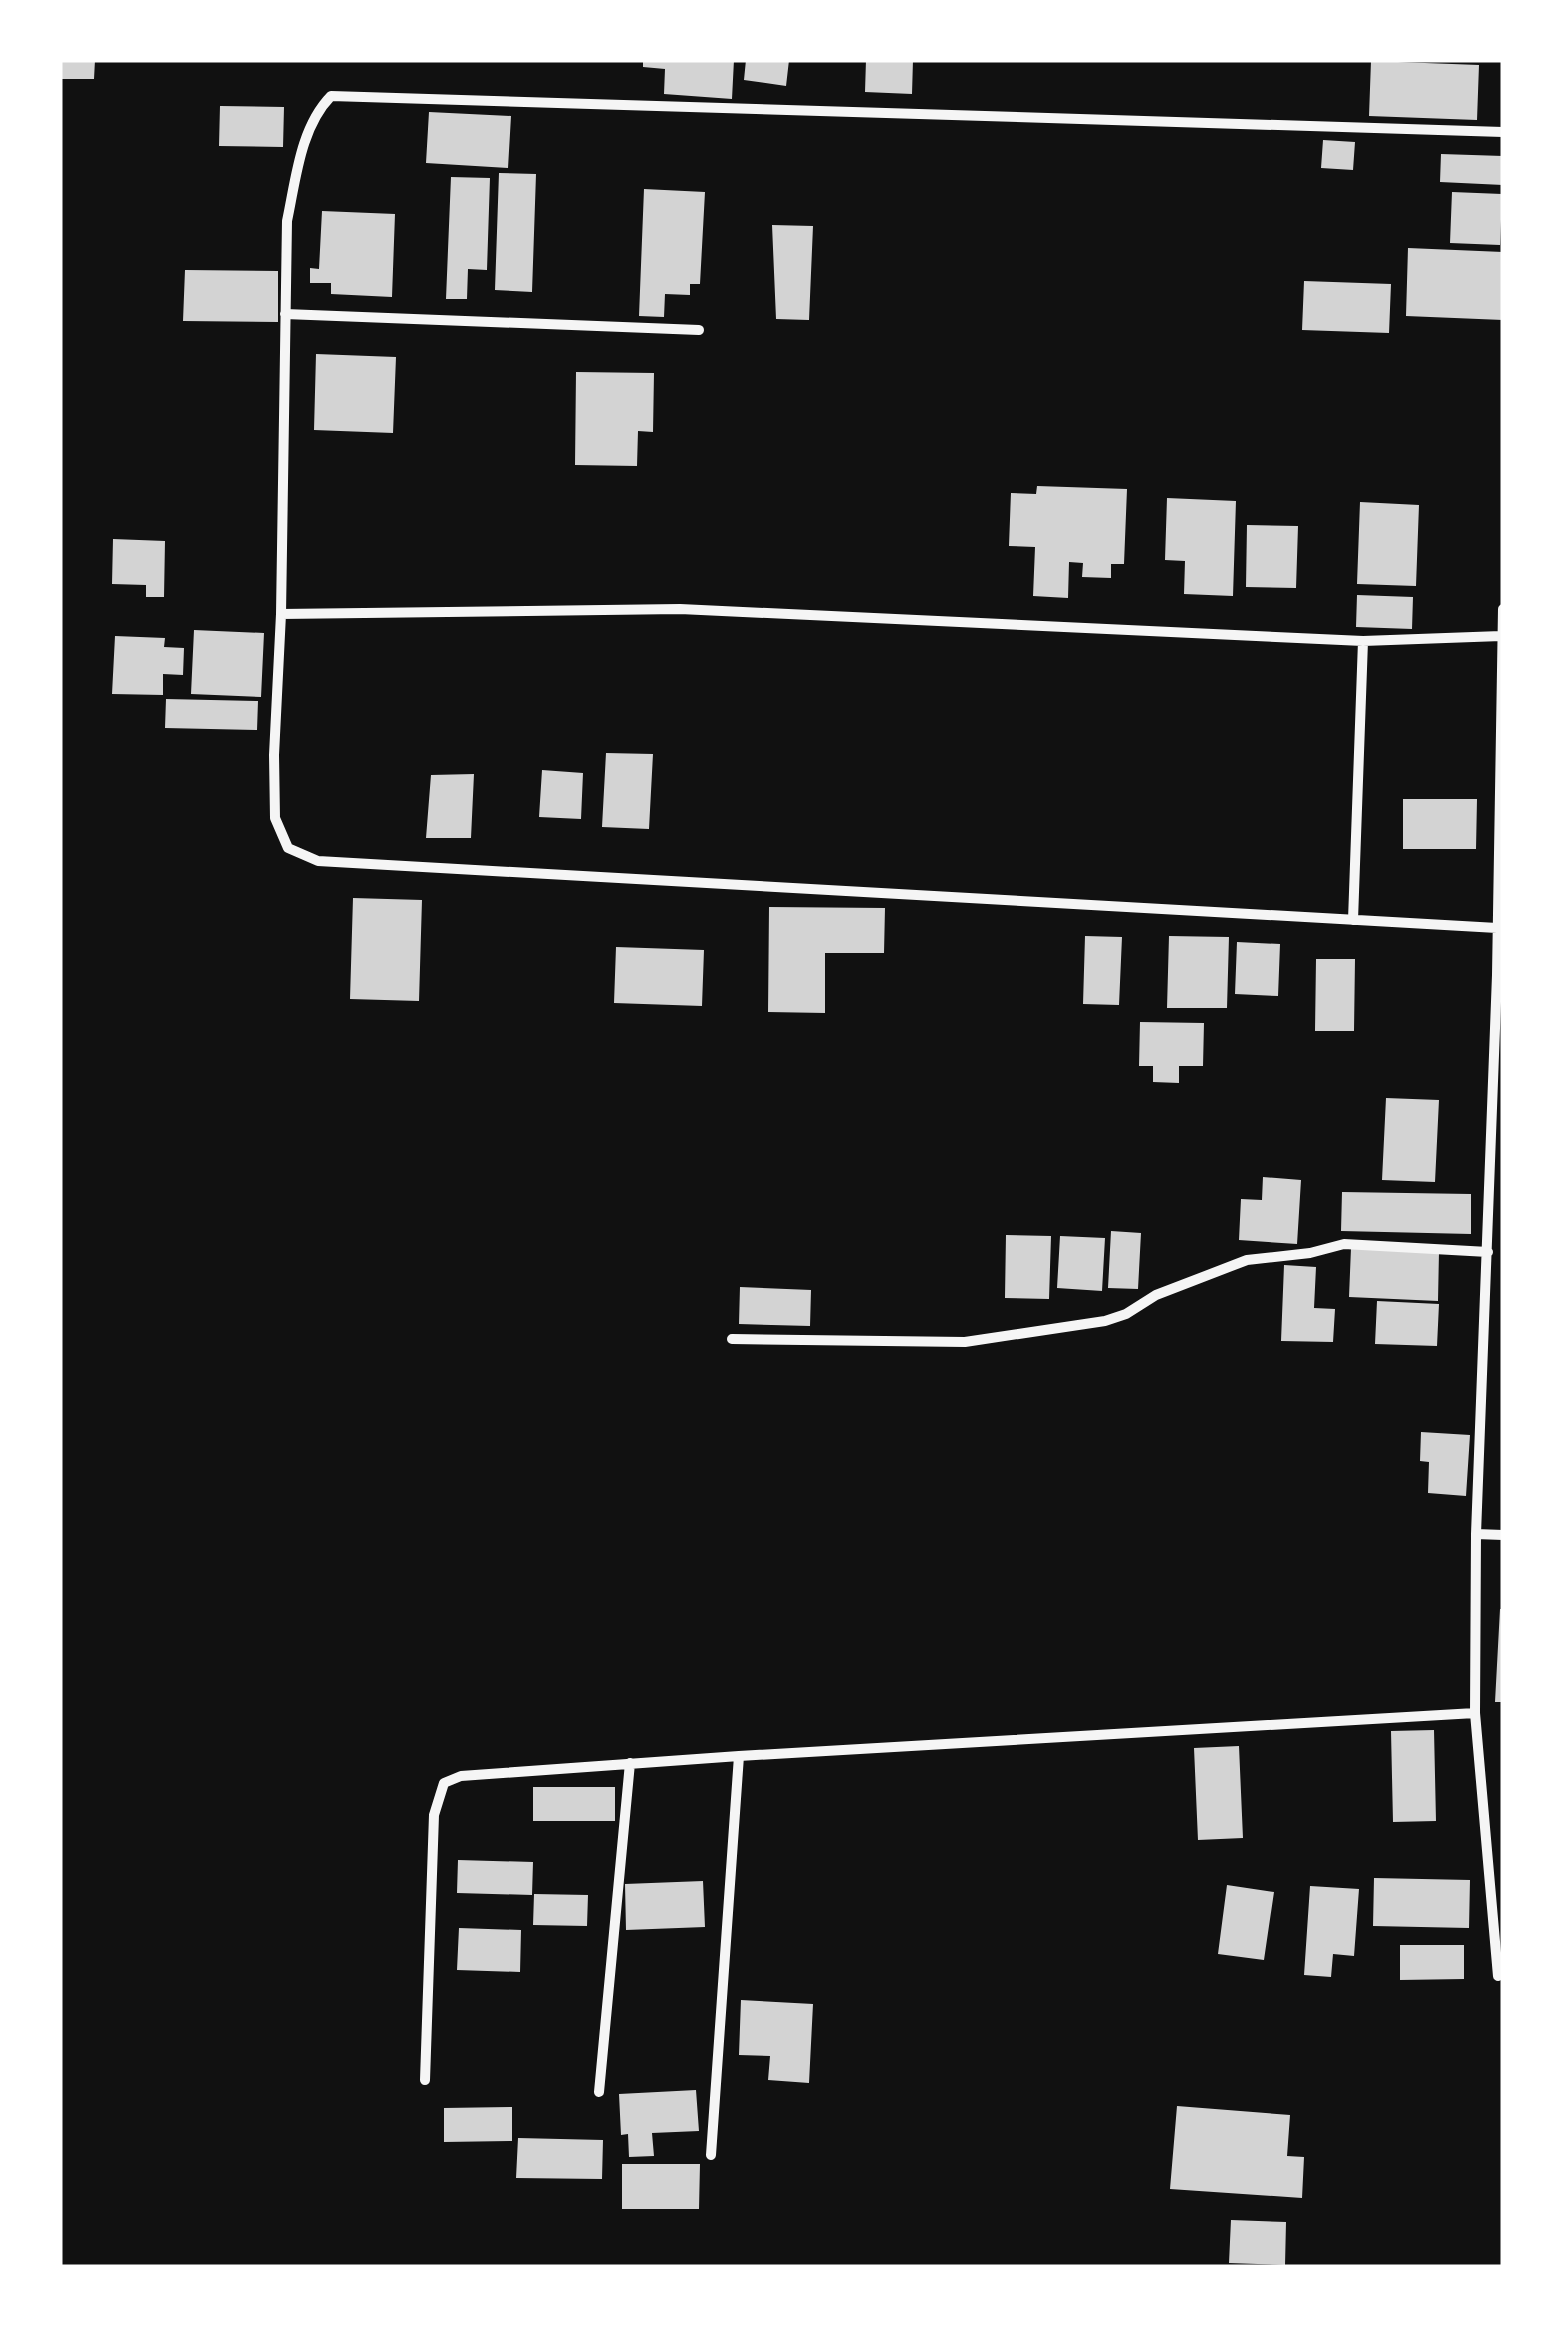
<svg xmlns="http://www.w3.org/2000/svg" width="1563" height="2327" font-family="'PT Sans Narrow',sans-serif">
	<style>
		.building { fill: #d3d3d3 }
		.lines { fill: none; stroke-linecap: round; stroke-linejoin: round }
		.minor { stroke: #f5f5f5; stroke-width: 10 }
	</style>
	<rect width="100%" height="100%" fill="#111"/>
	<!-- building -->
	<path class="building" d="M60 60H95L94 79H60Z
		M643 60H734L732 99 664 94 665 69 643 67Z
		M746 60H789L786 86 744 80Z
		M866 60H913L912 94 865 92Z
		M1371 61 1479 65 1477 120 1369 116Z
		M220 106 284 107 283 147 219 146Z
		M429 112 511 116 508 168 426 163Z
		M1323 140 1355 142 1353 170 1321 168Z
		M1441 154 1503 156V185L1440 182Z
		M499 173 536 174 532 292 495 290Z
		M451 177 490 178 487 270 468 269 467 299H446Z
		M644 189 705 192 700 284H690V295L665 294 664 317 639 316Z
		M1452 192 1502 194 1500 245 1450 243Z
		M322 211 395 214 392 297 331 294V283H310V268L319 269Z
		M772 225 813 226 809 320 776 319Z
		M1408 248 1503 252V320L1406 316Z
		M185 270 278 271V322L183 321Z
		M1304 281 1391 284 1389 333 1302 330Z
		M316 354 396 357 393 433 314 430Z
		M576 372 654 373 653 432 638 431 637 466 575 465Z
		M1037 486 1127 489 1124 564H1111V578L1082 577 1083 563 1069 562 1068 598 1033 596 1035 547 1009 546 1011 493 1036 494Z
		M1167 498 1236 501 1233 596 1184 594 1185 561 1165 560Z
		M1360 502 1419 505 1416 586 1357 584Z
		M1247 525 1298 526 1296 588 1246 587Z
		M113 539 165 541 164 597H146V585L112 584Z
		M1357 595 1413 597 1412 629 1356 627Z
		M194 630 264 633 261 697 191 694Z
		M115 636 165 638 164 647 184 648 183 675 163 674V695L112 694Z
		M166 699 258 701 257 730 165 728Z
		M606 753 653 754 649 829 602 827Z
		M542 770 583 773 581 819 539 817Z
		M474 774 471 838H426L431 775Z
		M1403 799H1477L1476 849H1403Z
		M353 898 422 900 419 1001 350 999Z
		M769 907 885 908 884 953H825V1013L768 1012Z
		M1085 936 1122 937 1119 1005 1083 1004Z
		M1169 936 1229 937 1227 1008H1167Z
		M1237 942 1280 944 1278 996 1235 994Z
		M616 947 704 950 702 1006 614 1003Z
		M1316 959H1355L1354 1031H1315Z
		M1140 1022 1204 1023 1203 1066H1179V1083L1153 1082V1066H1139Z
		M1386 1098 1439 1100 1435 1182 1382 1180Z
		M1263 1177 1301 1180 1297 1244 1239 1240 1241 1199 1262 1200Z
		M1342 1192 1471 1194V1234L1341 1231Z
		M1111 1231 1141 1233 1138 1289 1108 1288Z
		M1006 1235 1051 1236 1049 1299 1005 1298Z
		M1060 1236 1105 1238 1102 1291 1057 1288Z
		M1351 1248 1439 1252 1438 1301 1349 1297Z
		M1284 1265 1316 1267 1314 1308 1335 1309 1333 1342 1281 1341Z
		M740 1287 811 1290 810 1326 739 1324Z
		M1377 1301 1439 1304 1437 1346 1375 1344Z
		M1421 1432 1470 1435 1466 1496 1428 1493 1429 1462 1420 1461Z
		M1500 1609H1503V1702H1495Z
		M1434 1730 1436 1821 1393 1822 1391 1731Z
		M1239 1746 1243 1838 1198 1840 1194 1748Z
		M533 1787H615V1821H533Z
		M458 1860 533 1862 532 1895 457 1893Z
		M1374 1878 1470 1880 1469 1928 1373 1926Z
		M703 1881 705 1927 626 1930 625 1884Z
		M1227 1885 1274 1892 1264 1960 1218 1954Z
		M1310 1886 1359 1889 1354 1956 1333 1954 1331 1977 1304 1975Z
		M534 1894 588 1895 587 1926 533 1925Z
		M459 1928 521 1930 520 1972 457 1970Z
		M1400 1945H1464V1979L1400 1980Z
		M741 2000 813 2004 809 2083 768 2080 770 2056 739 2055Z
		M696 2090 699 2131 652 2133 654 2156 629 2157 628 2134 621 2135 619 2094Z
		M1177 2106 1290 2115 1287 2156 1304 2157 1302 2198 1170 2189Z
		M512 2107V2141L444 2142V2108Z
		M518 2138 603 2140 602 2179 516 2178Z
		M622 2164H700L699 2209H622Z
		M1231 2220 1286 2222 1285 2265 1229 2263Z"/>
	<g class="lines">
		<!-- minor -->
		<path class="minor" d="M285 314 699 330
			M1503 609 1497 975 1476 1534 1503 1535
			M281 614 680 609 1363 641 1501 636
			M1353 920 1363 641
			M1497 928 318 861 288 848 275 818 274 755 281 614 287 221C296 179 300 128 331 96L1503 132
			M732 1339 965 1342 1105 1321 1126 1314 1156 1295 1247 1260 1310 1253 1344 1244 1488 1252
			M1476 1534 1475 1713 1498 1976
			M425 2080 434 1815 444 1783 461 1776 739 1756 1475 1713
			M599 2092 630 1763
			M711 2155 739 1756"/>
	</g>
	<!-- border -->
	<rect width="1563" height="2327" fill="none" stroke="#ffffff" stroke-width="125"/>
</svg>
